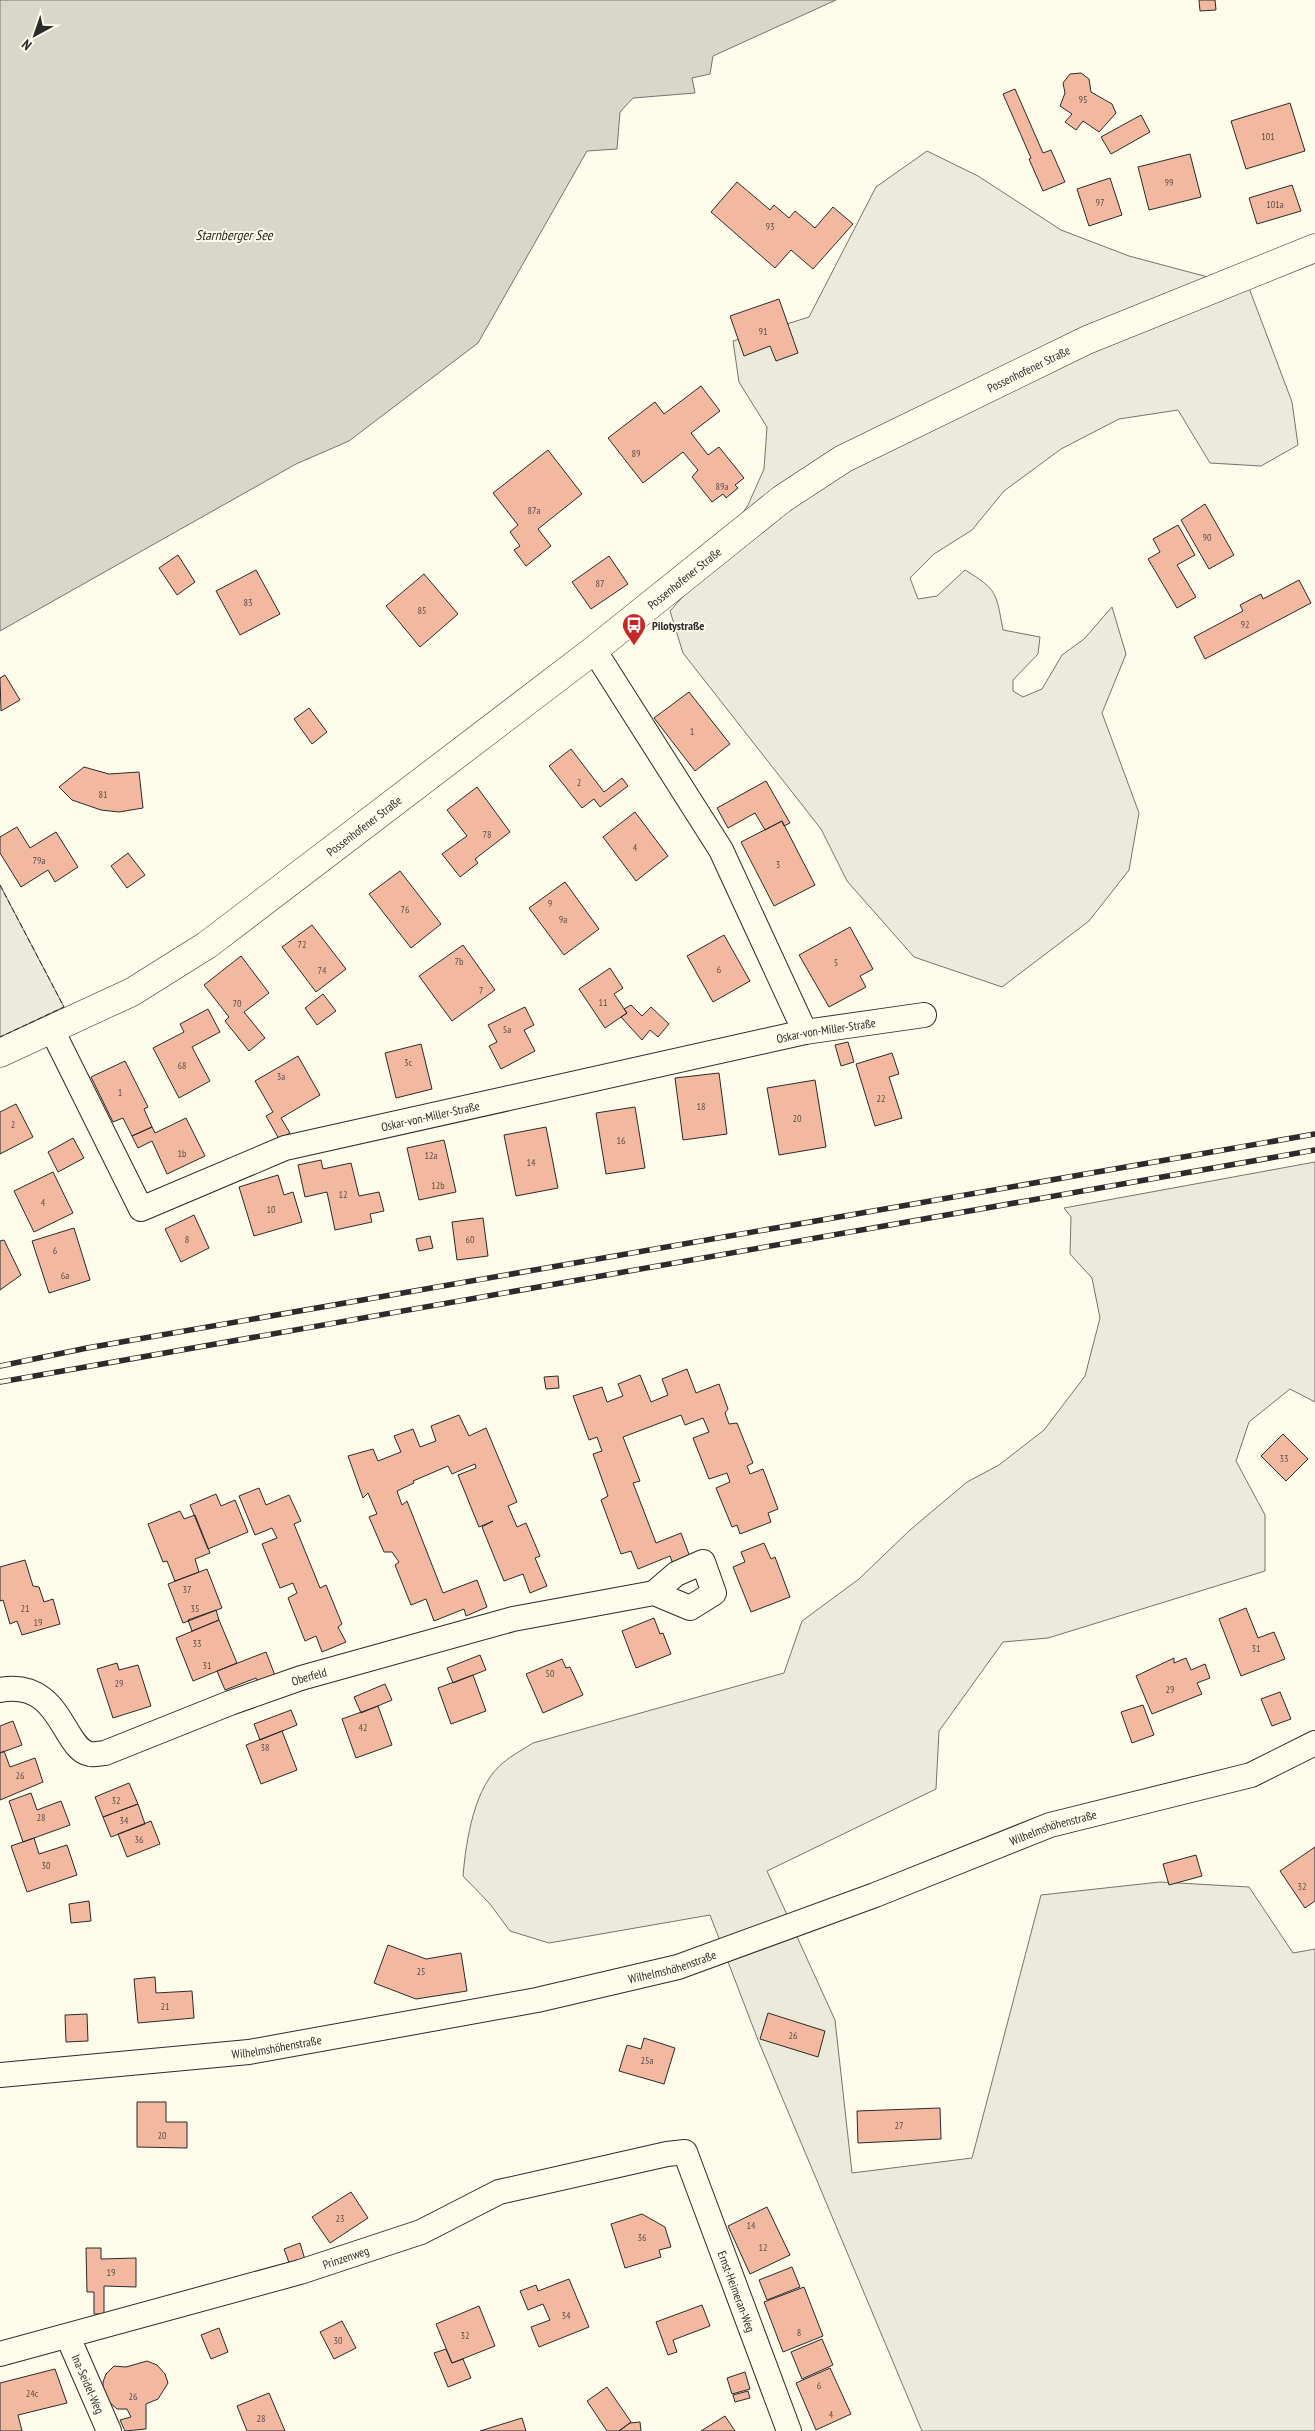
<svg xmlns="http://www.w3.org/2000/svg" width="1315" height="2431" font-family="'PT Sans Narrow',sans-serif">
	<style>
		.green { fill: #ecebdb; stroke: #74746e }
		.water { fill: #d8d7c9; stroke: #74746e }
		.building { fill: #f2b8a0; stroke: #2b2b2b }
		.lines { fill: none; stroke-linecap: round; stroke-linejoin: round }
		.minor-casing { stroke: #2b2b2b; stroke-width: 26 }
		.major-casing { stroke: #2b2b2b; stroke-width: 29 }
		.minor { stroke: #fdfbea; stroke-width: 24 }
		.major { stroke: #fdfbea; stroke-width: 28 }
		.rail-casing { stroke: #2b2b2b; stroke-width: 5.5 }
		.rail { stroke: #fdfbea; stroke-width: 4; stroke-dasharray: 11; stroke-linecap: butt }
		.fence { stroke: #2b2b2b; stroke-width: 1; stroke-dasharray: 6 2.5; stroke-linecap: butt }
		.labels { text-anchor: middle; dominant-baseline: central; stroke-width: 4; stroke-linejoin: round; paint-order: stroke }
		.number-label { font-size: 10px; fill: #5d4e48 }
		.street-label { font-size: 12px; fill: #2b2b2b; stroke: #fdfbea }
		.poi-label { font-size: 12px; font-weight: bold; fill: #2b2b2b; stroke: #fdfbea; text-anchor: start }
		.water-label { font-size: 14px; font-style: italic; fill: #2b2b2b; stroke: #fdfbea }
	</style>
	<rect width="100%" height="100%" fill="#fdfbea"/>
	<!-- green -->
	<path class="green" d="M927 151 978 176 1061 230 1129 256 1249 288 1292 402 1298 445 1261 466 1210 463 1178 410 1119 419 1061 449 1004 491 972 530 934 554 910 578 918 599 937 596 965 570C998 590 996 593 1003 630L1040 637 1038 654 1013 680V691L1023 697 1042 689 1062 655 1084 639 1112 607 1126 654 1102 713 1139 813 1129 870 1089 921 1002 987 914 957 847 881 821 829 683 653 670 611 702 575 748 505 764 469 767 427 739 382 733 341 809 317 876 187Z
		M0 885 64 1007 0 1037Z
		M1315 1162V1402L1290 1389 1249 1422 1236 1461 1265 1515V1571L1048 1638 1003 1642 939 1731 936 1789 767 1871 835 2020 852 2173 972 2158 1041 1895 1160 1882 1249 1887 1293 1953 1315 1949V2431H922L758 2040 710 1915 549 1943 510 1931 490 1904 463 1876C466 1841 474 1785 504 1762 512 1755 524 1749 533 1743L784 1673 802 1621 859 1579 910 1530 967 1482 999 1465 1044 1430 1085 1376 1100 1318 1092 1278 1070 1254 1071 1217 1064 1208Z"/>
	<!-- water -->
	<path class="water" d="M0 0H836L713 56 710 74 692 78 695 93 633 98 620 112 617 149 587 151 478 343 349 441 296 464 0 631Z"/>
	<!-- building -->
	<path class="building" d="M1199 0H1215L1216 10 1200 11Z
		M1081 73 1089 79 1091 92 1112 104 1116 113 1099 132 1083 121 1076 130 1065 122 1072 114 1060 106 1065 93 1063 83 1070 74Z
		M1015 89 1043 153 1051 150 1065 182 1043 191 1029 159 1031 158 1003 94Z
		M1290 103 1305 151 1246 169 1231 121Z
		M1141 115 1150 132 1111 154 1101 137Z
		M1190 154 1201 197 1149 210 1138 167Z
		M1110 178 1122 215 1089 226 1077 189Z
		M737 182 770 210 774 205 789 218 795 211 815 228 833 207 853 224 813 269 791 250 775 268 711 212Z
		M1292 185 1301 211 1257 224 1249 198Z
		M779 299 798 353 776 361 770 346 744 356 730 316Z
		M701 386 720 411 691 433 708 455 719 447 744 478 735 485 738 488 726 498 723 494 712 502 692 477 698 470 683 452 643 483 608 438 655 402 664 414Z
		M548 450 582 494 538 529 551 546 526 566 514 550 520 546 510 532 518 525 493 493Z
		M1205 504 1234 555 1209 569 1181 520Z
		M1178 525 1195 555 1177 565 1196 597 1177 608 1148 559 1160 552 1153 539Z
		M178 555 195 582 177 595 159 568Z
		M609 556 628 584 591 609 572 582Z
		M256 570 280 614 240 635 216 591Z
		M424 574 458 614 420 647 386 606Z
		M1299 580 1311 603 1205 659 1194 637 1243 611 1240 605 1261 594 1263 599Z
		M5 675 20 700 1 711 0 678Z
		M689 692 730 744 695 771 654 718Z
		M309 708 327 732 312 744 294 719Z
		M571 749 604 792 622 778 628 786 600 807 594 799 582 808 549 766Z
		M84 767 109 774 139 772 143 808 119 812 101 810 72 800 59 787Z
		M766 781 790 823 784 826 782 821 765 830 755 813 728 828 717 808Z
		M477 787 510 832 475 859 478 863 460 877 442 854 467 836 447 810Z
		M635 812 668 856 636 881 603 837Z
		M782 821 815 885 774 906 741 842Z
		M17 827 30 848 56 832 78 867 55 882 48 870 21 887 0 853V837Z
		M128 853 145 875 127 888 111 866Z
		M400 871 441 924 411 948 369 894Z
		M565 882 599 929 564 955 529 908Z
		M312 925 346 969 316 992 282 947Z
		M850 927 873 969 860 976 866 987 829 1007 799 955Z
		M724 935 750 981 713 1002 687 956Z
		M463 945 495 990 452 1021 419 976Z
		M241 956 269 993 244 1012 265 1038 249 1051 225 1021 229 1017 204 985Z
		M610 968 623 988 614 994 627 1013 605 1028 579 989Z
		M323 994 336 1011 317 1025 305 1008Z
		M631 1005 642 1016 651 1007 669 1024 658 1037 650 1030 642 1040 621 1017 627 1013 624 1009Z
		M525 1007 534 1025 524 1030 535 1051 501 1069 489 1046 497 1042 488 1025Z
		M208 1009 220 1032 192 1047 210 1081 179 1098 153 1048 184 1032 180 1024Z
		M848 1042 854 1062 841 1066 835 1045Z
		M421 1044 432 1089 396 1098 385 1053Z
		M892 1053 899 1074 889 1077 902 1118 875 1126 856 1064Z
		M298 1056 320 1095 281 1118 290 1133 279 1139 266 1116 273 1112 255 1081Z
		M125 1061 148 1107 144 1109 152 1127 132 1136 123 1118 113 1122 91 1077Z
		M719 1073 727 1134 683 1140 675 1078Z
		M815 1080 826 1147 779 1155 767 1088Z
		M16 1104 33 1137 0 1154V1112Z
		M635 1107 645 1168 606 1174 596 1113Z
		M186 1118 205 1156 167 1174 152 1141 138 1148 132 1136 152 1127 155 1133Z
		M546 1127 558 1188 516 1196 504 1135Z
		M73 1138 84 1158 58 1172 48 1152Z
		M444 1140 456 1192 419 1200 407 1148Z
		M321 1160 323 1169 351 1163 359 1196 379 1192 384 1211 370 1214 372 1222 335 1230 327 1192 305 1197 298 1165Z
		M53 1172 73 1213 34 1232 14 1191Z
		M278 1175 284 1195 293 1192 302 1222 254 1236 239 1187Z
		M194 1215 209 1248 181 1262 165 1229Z
		M483 1218 488 1256 457 1260 452 1222Z
		M74 1228 90 1280 49 1293 32 1241Z
		M430 1236 433 1248 419 1251 416 1239Z
		M4 1240 21 1275 0 1290V1241Z
		M687 1369 696 1393 719 1384 728 1409 725 1413 729 1424 737 1423 753 1463 747 1466 750 1474 763 1469 778 1509 768 1513 771 1522 740 1534 737 1525 732 1527 716 1488 730 1482 727 1473 709 1479 693 1438 709 1432 703 1418 685 1425 681 1415 623 1437 640 1481 633 1483 656 1543 681 1533 690 1557 673 1564 670 1556 638 1569 631 1551 621 1554 601 1500 608 1496 593 1454 602 1451 597 1437 589 1440 573 1396 602 1387 607 1402 623 1396 618 1384 640 1375 651 1402 668 1395 662 1379Z
		M558 1376 559 1388 546 1389 544 1377Z
		M459 1415 469 1436 486 1428 517 1502 508 1506 517 1527 526 1523 540 1556 535 1558 547 1586 530 1593 523 1574 504 1581 482 1527 493 1521 479 1527 458 1475 476 1468 475 1464 452 1474 448 1466 413 1481 414 1483 397 1491 402 1505 407 1501 443 1593 477 1580 487 1607 466 1616 464 1609 434 1621 426 1599 411 1605 395 1565 399 1562 392 1552H384L369 1517 377 1514 368 1493 363 1498 348 1456 373 1449 378 1461 401 1452 394 1436 413 1429 420 1447 436 1441 431 1426Z
		M1283 1434 1308 1459 1286 1481 1261 1456Z
		M259 1488 266 1505 289 1495 301 1521 294 1524 320 1588 326 1585 342 1624 338 1627 346 1642 322 1652 316 1636 305 1641 288 1598 297 1593 293 1583 280 1588 262 1544 277 1538 272 1528 255 1535 239 1496Z
		M216 1494 221 1506 235 1500 248 1532 208 1549 190 1505Z
		M180 1511 184 1519 195 1515 210 1553 195 1559 199 1572 175 1581 167 1561 163 1562 148 1524Z
		M764 1543 771 1559 775 1557 790 1597 751 1612 733 1567 745 1562 741 1552Z
		M25 1560 33 1586 39 1587 44 1602 53 1599 60 1624 22 1635 17 1621 10 1624 3 1600 0 1601V1567Z
		M207 1569 222 1608 183 1623 168 1584Z
		M1246 1608 1258 1638 1274 1632 1285 1659 1241 1676 1219 1619Z
		M216 1610 219 1620 192 1631 188 1620Z
		M654 1618 660 1634 663 1633 671 1654 636 1668 622 1631Z
		M219 1620 237 1663 193 1681 176 1638Z
		M266 1652 276 1678 260 1685 256 1678 225 1690 217 1671Z
		M480 1655 486 1670 453 1683 447 1668Z
		M1174 1658V1663L1186 1658 1191 1670 1205 1664 1210 1678 1197 1683 1202 1694 1152 1714 1136 1676Z
		M562 1659 566 1668 570 1667 583 1695 543 1713 526 1674Z
		M117 1663 119 1670 138 1665 151 1706 113 1718 97 1669Z
		M473 1675 486 1711 451 1724 438 1688Z
		M385 1684 392 1700 361 1713 354 1697Z
		M1280 1692 1291 1719 1272 1726 1261 1699Z
		M1143 1705 1154 1735 1132 1743 1121 1712Z
		M378 1706 392 1745 356 1758 342 1719Z
		M291 1710 297 1725 260 1740 254 1724Z
		M13 1721 22 1745 0 1753V1726Z
		M282 1731 297 1770 261 1784 246 1745Z
		M4 1751 10 1767 35 1758 43 1782 0 1800V1753Z
		M129 1783 138 1804 103 1817 95 1797Z
		M31 1793 37 1810 61 1801 70 1825 23 1842 9 1801Z
		M138 1804 145 1824 111 1837 103 1817Z
		M151 1821 160 1844 127 1857 118 1834Z
		M34 1838 39 1854 67 1845 77 1875 27 1892 11 1846Z
		M1315 1847V1901L1305 1908 1280 1871Z
		M1196 1855 1202 1876 1169 1885 1163 1864Z
		M89 1901 91 1921 71 1923 69 1904Z
		M388 1945 426 1959 461 1953 467 1991 416 1999 374 1983Z
		M155 1977 156 1993 192 1991 194 2018 138 2023 134 1979Z
		M768 2013 825 2031 818 2057 760 2039Z
		M87 2014 88 2041 66 2042 65 2015Z
		M644 2038 675 2048 664 2084 619 2071 627 2045 641 2049Z
		M137 2102H166V2122H187V2148L137 2147Z
		M940 2108 941 2139 858 2143 857 2111Z
		M351 2192 368 2218 330 2243 312 2217Z
		M767 2207 790 2255 750 2274 728 2226Z
		M642 2214 665 2227 671 2247 659 2250 661 2257 625 2268 611 2224Z
		M300 2243 306 2263 291 2268 284 2249Z
		M86 2248H101V2259L136 2258V2287L104 2286V2314H94V2292H87Z
		M792 2267 800 2287 767 2300 759 2280Z
		M569 2279 589 2327 539 2347 531 2327 550 2320 543 2304 528 2310 520 2291 536 2285 538 2291Z
		M804 2287 823 2336 783 2352 764 2302Z
		M702 2305 710 2326 673 2340 677 2352 668 2355 656 2322Z
		M479 2306 495 2346 452 2363 436 2324Z
		M342 2321 356 2348 334 2359 320 2332Z
		M219 2328 228 2352 211 2359 201 2335Z
		M822 2339 833 2365 802 2379 791 2352Z
		M446 2349 452 2363 463 2359 471 2378 448 2387 434 2353Z
		M147 2361 157 2365 165 2374 168 2383 158 2399 146 2404V2429L125 2431 120 2420 131 2417 127 2409H117L108 2401 103 2392V2382L106 2374 114 2366 126 2367Z
		M830 2368 851 2414 816 2430 796 2383Z
		M55 2369 67 2403 18 2415 22 2431H0V2383Z
		M745 2372 750 2389 732 2394 727 2378Z
		M607 2387 631 2422 619 2431H607L587 2401Z
		M748 2391 750 2398 735 2402 733 2395Z
		M269 2393 285 2431H247L237 2406Z
		M725 2416 735 2431H701Z
		M522 2418 526 2431H480Z
		M640 2422 641 2431H619L630 2423Z"/>
	<g class="lines">
		<!-- minor casing -->
		<g class="minor-casing">
			<g id="minor">
				<path d="M594 650 721 850 805 1032"/>
				<path id="s1" d="M52 1030 141 1209 285 1148 805 1032 924 1015"/>
				<path id="s2" d="M0 1690C62 1679 62 1749 90 1754 94 1755 101 1753 105 1753L230 1703 301 1678 513 1619 654 1593 676 1574 703 1562 714 1593 690 1608 654 1593"/>
				<path id="s3" d="M0 2075 249 2052 537 2000 678 1967 875 1895 1050 1825 1251 1775 1315 1743"/>
				<path id="s4" d="M68 2337 109 2431"/>
				<path id="s5" d="M0 2354 300 2272 421 2232 499 2192 667 2154 685 2152 789 2431"/>
			</g>
		</g>
		<!-- major casing -->
		<g class="major-casing">
			<g id="major">
				<path id="s6" d="M0 1053 132 992 207 945 594 650 782 499 843 459 1087 340 1315 248"/>
			</g>
		</g>
		<!-- minor -->
		<use href="#minor" class="minor"/>
		<!-- major -->
		<use href="#major" class="major"/>
		<!-- rail casing -->
		<g class="rail-casing">
			<path id="rail" d="M0 1366 87 1348 1315 1134
				M0 1382 1315 1150"/>
		</g>
		<!-- rail -->
		<use href="#rail" class="rail"/>
		<!-- fence -->
		<path class="fence" d="M0 885 64 1007 0 1037"/>
	</g>
	<!-- icons -->
	<defs>
		<g id="bus-pin" transform="scale(1.25)"><path d="M0 17L-7.5 6A9.5 9.5 0 1 1 7.5 6Z" fill="#c62828" stroke="#fdfbea"/><path d="M-5-6H5V4H4V6H2V4H-2V6H-4V4H-5ZM-3.5-4V0h7V-4ZM-3.5 1.2v1.5H-2V1.2ZM2 1.2v1.5H3.5V1.2Z" fill="#fff"/></g>
	</defs>
	<g fill-rule="evenodd">
		<use href="#bus-pin" x="634" y="625"/>
	</g>
	<g class="labels">
		<!-- number labels -->
		<g class="number-label">
			<text x="1083" y="99">95</text>
			<text x="1268" y="136">101</text>
			<text x="1169" y="182">99</text>
			<text x="1100" y="202">97</text>
			<text x="1275" y="204">101a</text>
			<text x="770" y="226">93</text>
			<text x="763" y="331">91</text>
			<text x="636" y="453">89</text>
			<text x="722" y="486">89a</text>
			<text x="534" y="510">87a</text>
			<text x="1207" y="537">90</text>
			<text x="600" y="583">87</text>
			<text x="248" y="602">83</text>
			<text x="422" y="610">85</text>
			<text x="1245" y="624">92</text>
			<text x="692" y="731">1</text>
			<text x="579" y="782">2</text>
			<text x="103" y="794">81</text>
			<text x="487" y="834">78</text>
			<text x="635" y="847">4</text>
			<text x="39" y="860">79a</text>
			<text x="778" y="864">3</text>
			<text x="550" y="903">9</text>
			<text x="405" y="909">76</text>
			<text x="563" y="919">9a</text>
			<text x="302" y="944">72</text>
			<text x="459" y="961">7b</text>
			<text x="836" y="962">5</text>
			<text x="719" y="969">6</text>
			<text x="322" y="970">74</text>
			<text x="481" y="990">7</text>
			<text x="603" y="1002">11</text>
			<text x="237" y="1003">70</text>
			<text x="507" y="1029">5a</text>
			<text x="408" y="1062">3c</text>
			<text x="182" y="1065">68</text>
			<text x="281" y="1076">3a</text>
			<text x="120" y="1092">1</text>
			<text x="881" y="1098">22</text>
			<text x="701" y="1106">18</text>
			<text x="797" y="1118">20</text>
			<text x="13" y="1124">2</text>
			<text x="621" y="1140">16</text>
			<text x="182" y="1153">1b</text>
			<text x="431" y="1155">12a</text>
			<text x="531" y="1162">14</text>
			<text x="438" y="1185">12b</text>
			<text x="343" y="1194">12</text>
			<text x="43" y="1202">4</text>
			<text x="271" y="1209">10</text>
			<text x="187" y="1239">8</text>
			<text x="470" y="1239">60</text>
			<text x="55" y="1250">6</text>
			<text x="65" y="1275">6a</text>
			<text x="1284" y="1458">33</text>
			<text x="187" y="1589">37</text>
			<text x="25" y="1608">21</text>
			<text x="195" y="1608">35</text>
			<text x="38" y="1622">19</text>
			<text x="197" y="1643">33</text>
			<text x="1256" y="1648">31</text>
			<text x="207" y="1665">31</text>
			<text x="550" y="1673">50</text>
			<text x="119" y="1683">29</text>
			<text x="1170" y="1689">29</text>
			<text x="363" y="1727">42</text>
			<text x="265" y="1747">38</text>
			<text x="20" y="1775">26</text>
			<text x="116" y="1800">32</text>
			<text x="41" y="1817">28</text>
			<text x="124" y="1820">34</text>
			<text x="139" y="1839">36</text>
			<text x="46" y="1865">30</text>
			<text x="1302" y="1886">32</text>
			<text x="421" y="1971">25</text>
			<text x="165" y="2006">21</text>
			<text x="793" y="2035">26</text>
			<text x="647" y="2060">25a</text>
			<text x="899" y="2125">27</text>
			<text x="162" y="2135">20</text>
			<text x="340" y="2218">23</text>
			<text x="751" y="2225">14</text>
			<text x="642" y="2237">36</text>
			<text x="763" y="2247">12</text>
			<text x="111" y="2272">19</text>
			<text x="566" y="2315">34</text>
			<text x="799" y="2332">8</text>
			<text x="465" y="2335">32</text>
			<text x="338" y="2340">30</text>
			<text x="819" y="2385">6</text>
			<text x="32" y="2393">24c</text>
			<text x="133" y="2396">26</text>
			<text x="831" y="2414">4</text>
			<text x="261" y="2418">28</text>
		</g>
		<!-- street labels -->
		<g class="street-label">
			<text stroke="none"><textPath href="#s6" startOffset="1241">Possenhofener Straße</textPath></text>
			<text stroke="none"><textPath href="#s6" startOffset="836">Possenhofener Straße</textPath></text>
			<text stroke="none"><textPath href="#s6" startOffset="431">Possenhofener Straße</textPath></text>
			<text stroke="none"><textPath href="#s1" startOffset="910">Oskar-von-Miller-Straße</textPath></text>
			<text stroke="none"><textPath href="#s1" startOffset="505">Oskar-von-Miller-Straße</textPath></text>
			<text stroke="none"><textPath href="#s2" startOffset="352">Oberfeld</textPath></text>
			<text stroke="none"><textPath href="#s3" startOffset="1088">Wilhelmshöhenstraße</textPath></text>
			<text stroke="none"><textPath href="#s3" startOffset="682">Wilhelmshöhenstraße</textPath></text>
			<text stroke="none"><textPath href="#s3" startOffset="278">Wilhelmshöhenstraße</textPath></text>
			<text stroke="none"><textPath href="#s5" startOffset="359">Prinzenweg</textPath></text>
			<text stroke="none"><textPath href="#s5" startOffset="865">Ernst-Heimeran-Weg</textPath></text>
			<text stroke="none"><textPath href="#s4" startOffset="51">Ina-Seidel-Weg</textPath></text>
		</g>
		<!-- poi labels -->
		<g class="poi-label">
			<text x="652" y="625">Pilotystraße</text>
		</g>
		<!-- water labels -->
		<g class="water-label">
			<text x="234" y="235">Starnberger See</text>
		</g>
	</g>
	<!-- north arrow -->
	<g transform="translate(35 35) rotate(220)" stroke="#fdfbea" stroke-width="4" paint-order="stroke">
	<path d="M0-4L9 19L0 12L-9 19Z" fill="#2b2b2b"/>
	<text y="-8" font-size="14" font-weight="bold" text-anchor="middle" fill="#2b2b2b">N</text>
	</g>
</svg>
